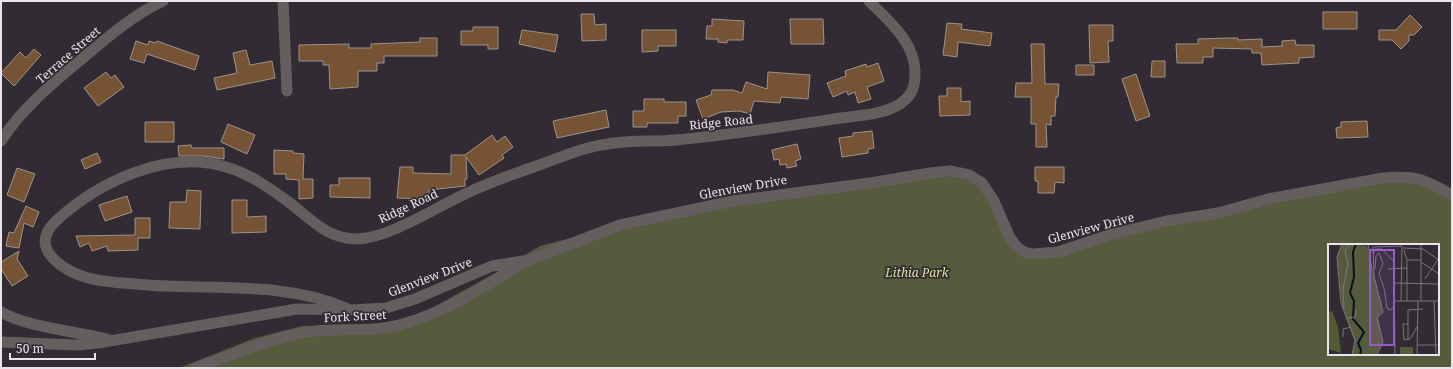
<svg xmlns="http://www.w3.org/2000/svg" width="1453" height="369" font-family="'Noto Serif',serif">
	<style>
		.green { fill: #565b3e; fill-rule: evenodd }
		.building { fill: #755334; stroke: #9d948c }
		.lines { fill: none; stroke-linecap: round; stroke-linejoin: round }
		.minor { stroke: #645e5f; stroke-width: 11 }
		.labels { text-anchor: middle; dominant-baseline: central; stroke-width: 3.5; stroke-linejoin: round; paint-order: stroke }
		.street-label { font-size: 12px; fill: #eae5ea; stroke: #322b33 }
		.park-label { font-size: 12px; font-style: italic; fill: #d8e59d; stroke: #322b33 }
		.inset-river { fill: none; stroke: #021321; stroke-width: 2 }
		.inset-road { fill: none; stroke: #7c757c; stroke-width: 1 }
		.view { fill: #975aca; fill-opacity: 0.15; stroke: #975aca; stroke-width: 2 }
		.inset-edge { fill: none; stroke: #eae5ea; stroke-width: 2 }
	</style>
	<rect width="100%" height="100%" fill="#322b33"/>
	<!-- green -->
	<path class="green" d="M930 173 982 183 1010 238 1033 254 1112 234 1401 176 1452 194V368H179L255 338 302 326 369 325 398 320 423 313 495 273 540 246 620 225ZM1329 245H1438V354H1329Z"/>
	<!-- building -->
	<path class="building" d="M1323 12H1357V29H1323Z
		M581 14H594L595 25 606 24V40L582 41Z
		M1410 15 1422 27 1414 35H1409V41L1401 49 1392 40H1379V30H1396Z
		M712 19 744 21 743 40H727V43L718 42V39H706L707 26H712Z
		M790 19H823L824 44H791Z
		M947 23 962 24 961 29 992 33 990 46 958 42 957 57 943 55Z
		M1089 25H1113V41H1108L1109 62 1090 63Z
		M473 27H498V49H488V45H461V31H473Z
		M522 30 558 35 555 52 519 44Z
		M642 30H676V46H658V51L642 52Z
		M420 38H437V56H384V63H377V71H358V87L330 89 329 65H323V61H299V45L349 44V48H371V44L420 42Z
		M1227 38H1238V40L1262 39V47L1282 46V41L1295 40 1296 45H1314V57L1299 58V63L1262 65 1261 53H1252V49L1213 48V57H1203V63H1177L1176 44H1198V39Z
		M136 41 148 45 149 41 156 43 157 41 199 56 195 70 147 54 144 63 130 59Z
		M1031 44H1044L1045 84H1059L1058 97H1056L1055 116H1051V125L1046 124 1047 147H1036V124H1031V97H1015L1016 83H1032Z
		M34 49 41 55 14 86 1 73 20 52 26 58Z
		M246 50 250 65 272 61 275 78 217 90 214 78 237 73 233 53Z
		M1152 61H1165V77H1151Z
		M878 63 884 81 867 87 871 99 858 103 855 92 848 95 847 91 833 97 827 83 846 76 845 71 866 64 867 67Z
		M1076 65H1094V75H1076Z
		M106 72 111 78 115 75 124 87 98 106 84 88Z
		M768 72 810 75 808 99 781 97 780 103 754 101 750 114 739 111 721 112 703 119 696 100 711 95 712 90H733L742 93 746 82 767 89Z
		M1136 74 1150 116 1136 121 1122 79Z
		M947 88H961V102L970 101V115L940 116 939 96H947Z
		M644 99H664V102H686V116H678V123H647V127H633V111H644Z
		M606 110 609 127 557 138 553 121Z
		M1367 121 1368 137 1337 138 1336 128 1341 127V122Z
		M145 122H174V142H145Z
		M228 124 255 135 247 154 221 142Z
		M872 131 874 148 868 149V153L842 157 839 138 853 136V133Z
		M492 135 497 142 505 136 513 147 502 155 504 158 479 175 466 157 467 179H465V186L429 190V199L397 198 400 167H413V173L451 174V155H465Z
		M797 144 801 159 795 161 797 166 787 168 786 164 780 165 779 159 774 160 772 150Z
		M191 145 192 148H224V159L204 156H179L178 146Z
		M274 150 293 151V153L304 154 303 179H313V198L299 199V180L286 179V174H274Z
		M97 153 101 162 85 169 81 160Z
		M1035 167H1064V183L1055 182 1054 193H1038V181H1035Z
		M17 168 35 174 24 202 7 195Z
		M339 178H370V198L330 197V185H339Z
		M187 190 201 191 200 229 169 228 170 202H186Z
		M127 196 132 212 105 221 99 205Z
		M232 200H247V217L266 216V232L232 233Z
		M26 206 39 212 33 227 24 223 19 248 6 246 9 232 14 233Z
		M135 218H150V238H138V250L108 251 107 246 92 251 89 243 80 247 76 236 135 235Z
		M19 251 17 259 28 276 12 286 1 269V262Z"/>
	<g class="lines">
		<!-- minor -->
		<path class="minor" d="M283 1 287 91
			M1 141C22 108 53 83 83 58 108 37 133 15 163 1
			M346 308C282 280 204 291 135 284 110 282 83 281 62 266 44 253 38 238 56 221 98 182 167 149 226 167 248 173 268 187 286 200 309 217 326 239 357 239 389 238 435 208 465 194 490 182 516 173 542 164 563 156 585 147 608 144 630 140 654 142 676 140 729 135 781 127 834 119 856 115 889 116 906 99 913 93 915 84 915 74 916 43 889 21 869 1
			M1 312C25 327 81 332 110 340
			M1 342 76 345 98 343 297 309 351 310 386 308 415 299 492 266 529 260 620 225 733 201 870 183 930 173 950 171 969 175 982 183 993 199 1010 238 1017 247 1024 252 1033 254 1058 252 1112 234 1167 221 1218 213 1268 199 1383 178C1415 175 1424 179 1452 195
			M196 368C235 354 274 336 315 331 346 328 376 333 406 323 447 311 485 286 522 264"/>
	</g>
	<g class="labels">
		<!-- street labels -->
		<g class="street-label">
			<text transform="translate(68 55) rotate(-41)">Terrace Street</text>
			<text transform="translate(721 122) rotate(-6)">Ridge Road</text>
			<text transform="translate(743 187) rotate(-10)">Glenview Drive</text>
			<text transform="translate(408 206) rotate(-25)">Ridge Road</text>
			<text transform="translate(1091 228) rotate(-15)">Glenview Drive</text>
			<text transform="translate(430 277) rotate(-21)">Glenview Drive</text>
			<text transform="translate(355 316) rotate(-3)">Fork Street</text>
		</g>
		<!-- park labels -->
		<g class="park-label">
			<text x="917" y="272">Lithia Park</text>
		</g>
	</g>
	<!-- overview -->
	<g transform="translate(1328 244)">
		<rect width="111" height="111" fill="#322b33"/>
		<path d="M14 0 39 2 55 67 50 73 55 98 49 111H24L27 98 14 63 9 13ZM72 103H85V110L72 111Z" fill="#565b3e"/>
		<path d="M4 67 10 83 13 109 0 105V68Z" fill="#555b31"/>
		<path class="inset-river" d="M28 0 25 8 26 33 22 49 26 57 25 75 36 88 30 99 33 106 32 111"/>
		<path class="inset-road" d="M14 0 9 13 13 59 27 96 24 111M40 0 44 26M75 4 95 5 111 16M76 6 79 16V57M45 10 47 5H54L66 18 67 111M79 16H93M93 18 111 30M47 25 48 12 51 9 55 19 51 30 56 44 59 64 62 66 66 63M60 25 79 24M97 35 111 14M66 39 111 40M66 57H111M93 57V0M106 57 108 111M16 65 15 45 20 20 17 6 22 0M19 74 27 73 28 66M80 80H75L76 96 82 95 89 83M15 93V85L23 83M80 96V66L95 65M90 101H111M49 111 55 98 49 74 55 68 46 32 45 3 74 2 73 57M89 111 90 57"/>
		<path class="view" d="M42 6H66V101H42Z"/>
		<rect width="111" height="111" class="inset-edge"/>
	</g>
	<!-- border -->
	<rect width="1453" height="369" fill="none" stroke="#eae5ea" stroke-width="4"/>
	<!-- scale -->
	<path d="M10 353v6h85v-6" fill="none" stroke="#eae5ea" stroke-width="2"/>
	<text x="16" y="353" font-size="12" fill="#eae5ea" stroke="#322b33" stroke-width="3" paint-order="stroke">50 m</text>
</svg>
